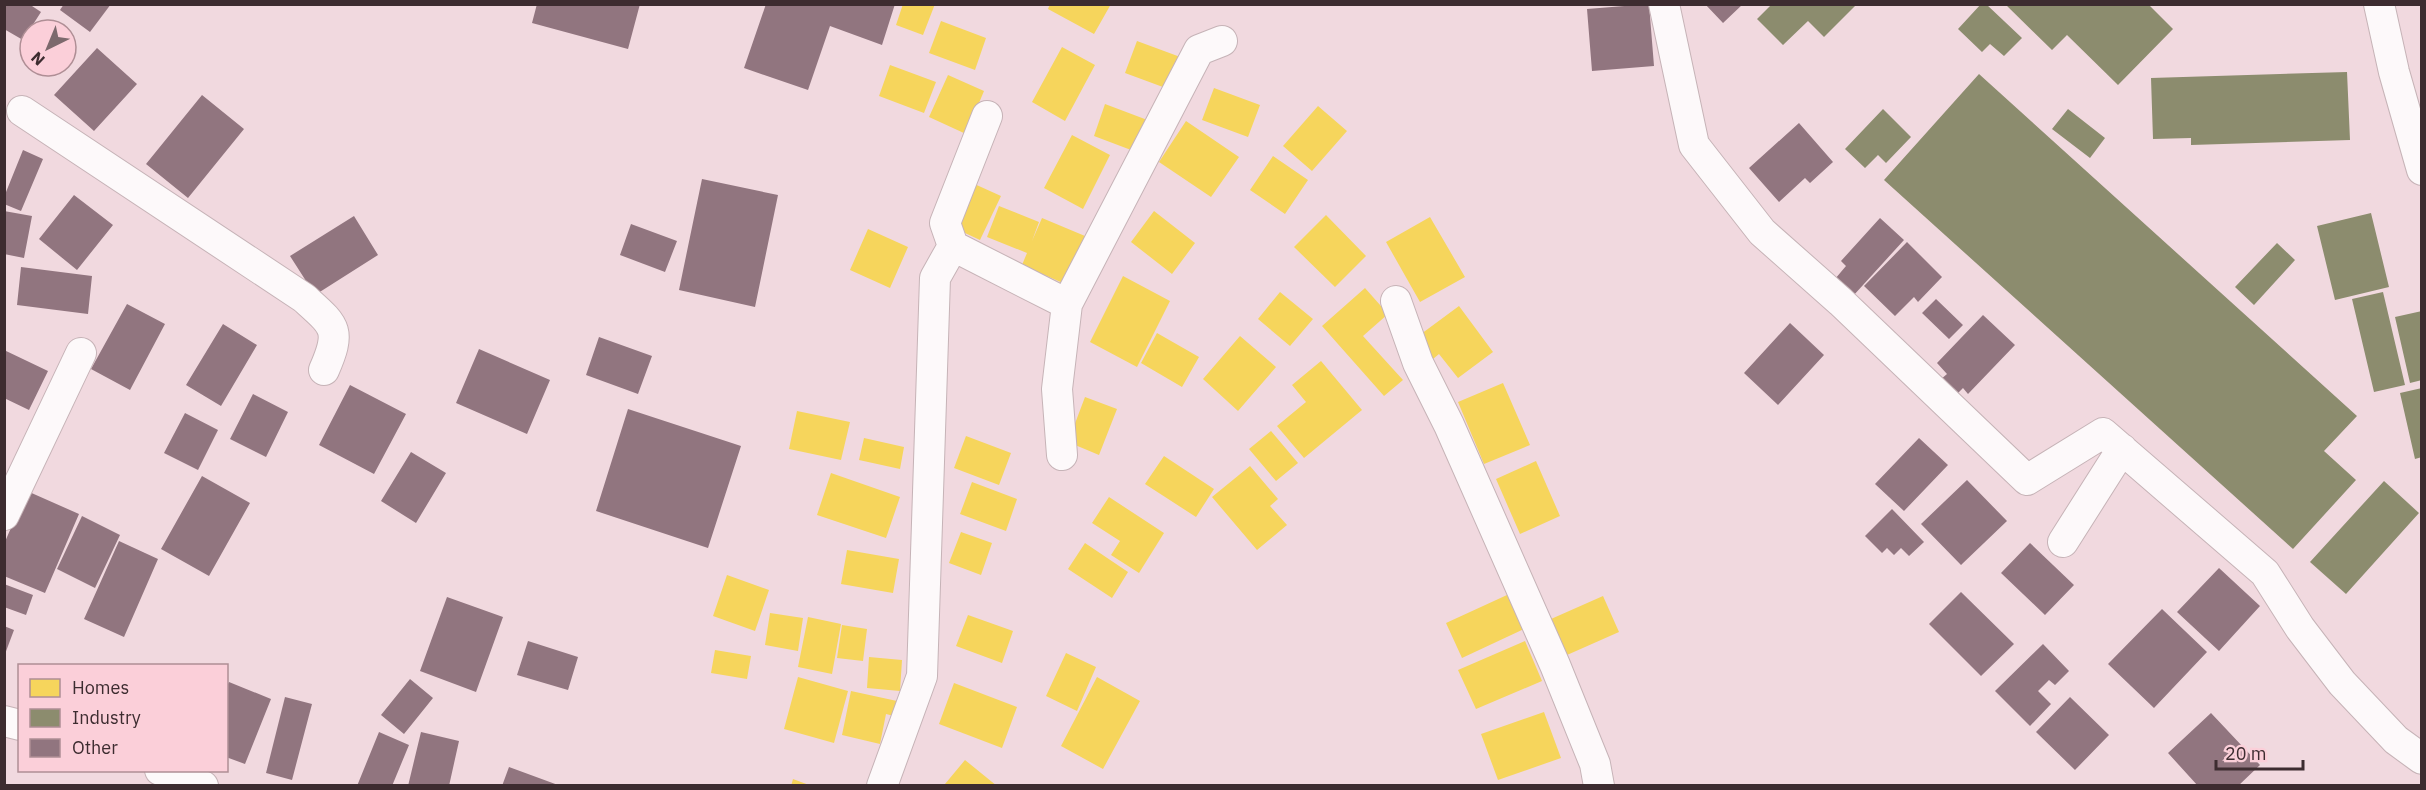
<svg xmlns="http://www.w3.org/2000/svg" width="2426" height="790" font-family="'IBM Plex Sans',sans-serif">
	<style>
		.homes { fill: #f6d55c }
		.industry { fill: #8c8c6e }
		.building { fill: #91757f }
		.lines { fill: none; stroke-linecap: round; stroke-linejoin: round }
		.minor-casing { stroke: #c6b3b7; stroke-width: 32 }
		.minor { stroke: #fdf9fa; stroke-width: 30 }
	</style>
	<rect width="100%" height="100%" fill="#f1d9df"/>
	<!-- homes -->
	<path class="homes" d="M903 4H935L923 35 896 25Z
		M1050 4H1111L1094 34 1048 9Z
		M941 21 986 38 975 70 929 53Z
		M1137 41 1183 58 1171 90 1125 73Z
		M1062 47 1095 65 1065 121 1032 102Z
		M890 65 936 82 924 113 879 96Z
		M948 75 984 91 966 134 929 117Z
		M1214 88 1260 105 1248 137 1202 120Z
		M1105 104 1150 121 1139 153 1094 136Z
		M1318 106 1347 131 1312 171 1283 146Z
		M1186 121 1239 157 1211 197 1159 162Z
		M1072 135 1110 155 1083 209 1044 188Z
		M1273 156 1308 180 1285 214 1250 190Z
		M970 182 1001 196 980 240 950 226Z
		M999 206 1039 222 1032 241 1042 218 1085 236 1065 284 1022 265 1027 253 987 237Z
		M1154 211 1195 243 1172 274 1131 242Z
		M1326 215 1366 256 1335 287 1294 247Z
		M1430 217 1465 277 1420 302 1386 242Z
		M868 229 908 247 890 288 850 270Z
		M1123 276 1170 301 1137 367 1090 342Z
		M1365 288 1388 314 1363 336 1403 380 1384 396 1322 326Z
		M1280 292 1313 319 1290 346 1258 319Z
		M1459 306 1493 352 1458 378 1439 354 1433 359 1417 337Z
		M1157 333 1199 357 1182 387 1141 363Z
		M1240 336 1276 367 1238 411 1203 379Z
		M1321 361 1362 410 1304 458 1277 426 1306 402 1292 385Z
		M1503 383 1530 445 1484 464 1458 402Z
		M1085 397 1117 409 1099 455 1068 442Z
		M797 411 850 422 841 460 789 449Z
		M1271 431 1298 463 1276 481 1249 449Z
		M966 436 1011 453 999 485 954 468Z
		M864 438 904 447 900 469 859 460Z
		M1164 456 1214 489 1196 517 1145 484Z
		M1536 461 1560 516 1520 534 1496 479Z
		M1250 466 1278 499 1270 506 1287 525 1257 550 1212 497Z
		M831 473 900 497 886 538 817 515Z
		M972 482 1017 499 1006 531 960 514Z
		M1109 497 1164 533 1139 573 1111 555 1120 541 1092 523Z
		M961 532 992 543 981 575 949 563Z
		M1085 543 1128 572 1112 598 1068 569Z
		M847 550 899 559 893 593 841 584Z
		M727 575 769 590 755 631 713 616Z
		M1507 595 1524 629 1462 658 1446 623Z
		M1603 596 1619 632 1567 655 1551 619Z
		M770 613 803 618 798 651 765 645Z
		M968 615 1013 631 1002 663 956 646Z
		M808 617 841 624 832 674 798 667Z
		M842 625 867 629 863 661 837 658Z
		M1525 641 1542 681 1476 709 1458 670Z
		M715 650 751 656 747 679 711 673Z
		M1066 653 1096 667 1077 711 1046 696Z
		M869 657 902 660 900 691 867 688Z
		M798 677 848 691 834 743 784 729Z
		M1097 677 1140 701 1103 769 1061 746Z
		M954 683 1017 707 1002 748 939 724Z
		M851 691 897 701 894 716 886 714 880 744 842 735Z
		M1544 712 1561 758 1498 780 1481 734Z
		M965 760 997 786 945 784Z
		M793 779 809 785V786H791Z"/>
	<!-- industry -->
	<path class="industry" d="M1772 4H1857L1824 37 1808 21 1783 45 1757 19Z
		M1981 4H1986L2022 38 2004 56 1990 44 1982 52 1958 29Z
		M2005 4H2148L2173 29 2118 85 2067 35 2052 50Z
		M2347 72 2350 140 2191 145V138L2153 139 2151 78Z
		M1979 74 2357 416 2324 451 2356 480 2293 549 1884 180Z
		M1883 109 1911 137 1886 163 1878 155 1865 168 1845 149Z
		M2068 109 2105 138 2090 158 2052 129Z
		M2371 213 2389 287 2335 300 2317 226Z
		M2277 243 2295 260 2254 305 2235 287Z
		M2383 292 2405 385 2374 392 2352 299Z
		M2422 311V380L2410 383 2395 317Z
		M2422 388V457L2415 459 2400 393Z
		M2384 481 2419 513 2346 594 2310 562Z"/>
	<!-- building -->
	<path class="building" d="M4 4H29L41 12 23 40 4 29Z
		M64 4H111L90 32 60 10Z
		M537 4H640L628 49 532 23Z
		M766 4H895L882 45 830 26 808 90 744 68Z
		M1649 4 1654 66 1592 71 1587 9Z
		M1705 4H1743L1723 23Z
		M97 48 137 84 94 131 54 95Z
		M202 95 244 129 188 198 146 164Z
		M1799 123 1833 162 1810 183 1805 178 1779 202 1749 168Z
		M23 150 43 159 21 211 4 204V197Z
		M702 179 778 195 755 307 679 290Z
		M74 195 113 225 77 270 39 239Z
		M4 211 32 216 24 258 4 254Z
		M354 216 378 255 315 295 290 256Z
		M1880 218 1904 240 1853 296 1835 279 1846 266 1841 261Z
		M631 224 677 241 665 272 620 255Z
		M1907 242 1942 277 1918 302 1914 297 1895 316 1864 286Z
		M21 267 92 276 88 314 17 305Z
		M1936 299 1963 325 1949 339 1922 313Z
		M127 304 165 324 130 390 91 369Z
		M1983 315 2015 345 1968 394 1963 388 1956 395 1940 380 1947 374 1937 363Z
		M1790 323 1824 355 1778 405 1744 373Z
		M223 324 257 345 221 406 186 385Z
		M599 337 652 356 638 394 586 375Z
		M479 349 550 380 527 434 456 403Z
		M4 350 48 371 29 410 4 398Z
		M350 385 406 414 374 474 319 445Z
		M253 394 288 412 266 457 230 439Z
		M628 409 741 446 708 548 596 511Z
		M185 413 218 430 198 470 164 453Z
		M1919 438 1948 465 1904 511 1875 484Z
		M411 452 446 473 416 523 381 501Z
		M202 476 250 503 209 576 161 549Z
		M1967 480 2007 521 1961 565 1921 524Z
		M27 491 79 514 45 593 4 576V544Z
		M1892 509 1924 542 1909 556 1901 548 1894 555 1887 548 1882 553 1865 536Z
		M82 516 120 535 95 588 57 569Z
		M119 541 158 559 124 637 84 619Z
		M2030 543 2074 585 2045 615 2001 573Z
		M2219 568 2260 606 2219 651 2177 612Z
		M4 584 33 595 26 615 4 607Z
		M1961 592 2014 644 1981 676 1929 624Z
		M447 597 503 617 476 692 420 671Z
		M2162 609 2207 652 2154 708 2108 664Z
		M4 626 14 630 5 654H4Z
		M528 641 578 657 568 690 517 675Z
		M2043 644 2069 671 2055 685 2049 680 2038 691 2051 704 2030 726 1995 691Z
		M410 679 433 698 404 734 381 715Z
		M229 682 271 699 245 764 226 757V688Z
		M285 697 312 704 292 780 266 773Z
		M2070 697 2109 735 2075 770 2036 732Z
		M2211 713 2260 765 2238 786H2198L2168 753Z
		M379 732 409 745 392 786H357Z
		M421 732 459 741 449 786H408Z
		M509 767 558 785V786H502Z"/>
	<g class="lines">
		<!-- minor casing -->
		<g class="minor-casing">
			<path id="minor" d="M1664 4 1694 145 1762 232 1841 302 2027 480 2103 433 2265 573 2300 628 2342 683 2396 740 2422 759
				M2379 4 2394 72 2422 170
				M22 111 304 298C335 326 342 329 324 370
				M987 116 945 223 953 246 1067 304
				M1396 301 1418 363 1449 425 1555 665 1595 764 1599 786
				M1062 455 1057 389 1067 304 1199 50 1222 41
				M4 515 81 353
				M2063 542 2122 449
				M4 721 20 725
				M160 770 203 786
				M882 786 922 676 935 278 953 246"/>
		</g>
		<!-- minor -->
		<use href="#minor" class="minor"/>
	</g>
	<!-- border -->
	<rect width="2426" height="790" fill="none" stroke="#3d2c30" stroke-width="12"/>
	<!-- legend -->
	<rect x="18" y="664" width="210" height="108" fill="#fbcfd9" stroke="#af8e95" stroke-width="1.5"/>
	<rect x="30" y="679" width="30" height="18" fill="#f6d55c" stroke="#af8e95" stroke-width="1.5"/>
	<text x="72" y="694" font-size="18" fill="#3d2c30">Homes</text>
	<rect x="30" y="709" width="30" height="18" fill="#8c8c6e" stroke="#af8e95" stroke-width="1.5"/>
	<text x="72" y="724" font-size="18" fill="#3d2c30">Industry</text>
	<rect x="30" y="739" width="30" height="18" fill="#91757f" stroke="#af8e95" stroke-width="1.5"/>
	<text x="72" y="754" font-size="18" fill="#3d2c30">Other</text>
	<!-- north arrow -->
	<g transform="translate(48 48) rotate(223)"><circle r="28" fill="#fbcfd9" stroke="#af8e95" stroke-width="1.5"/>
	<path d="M0-4.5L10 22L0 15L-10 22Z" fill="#7c696d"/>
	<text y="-9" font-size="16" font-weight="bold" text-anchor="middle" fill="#3d2c30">N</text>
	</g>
	<!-- scale -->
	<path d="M2216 760v9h87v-9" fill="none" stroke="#3d2c30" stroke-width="3"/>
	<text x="2225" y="760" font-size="18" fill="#3d2c30" stroke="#fbcfd9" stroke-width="4.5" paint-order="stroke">20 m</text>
</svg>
